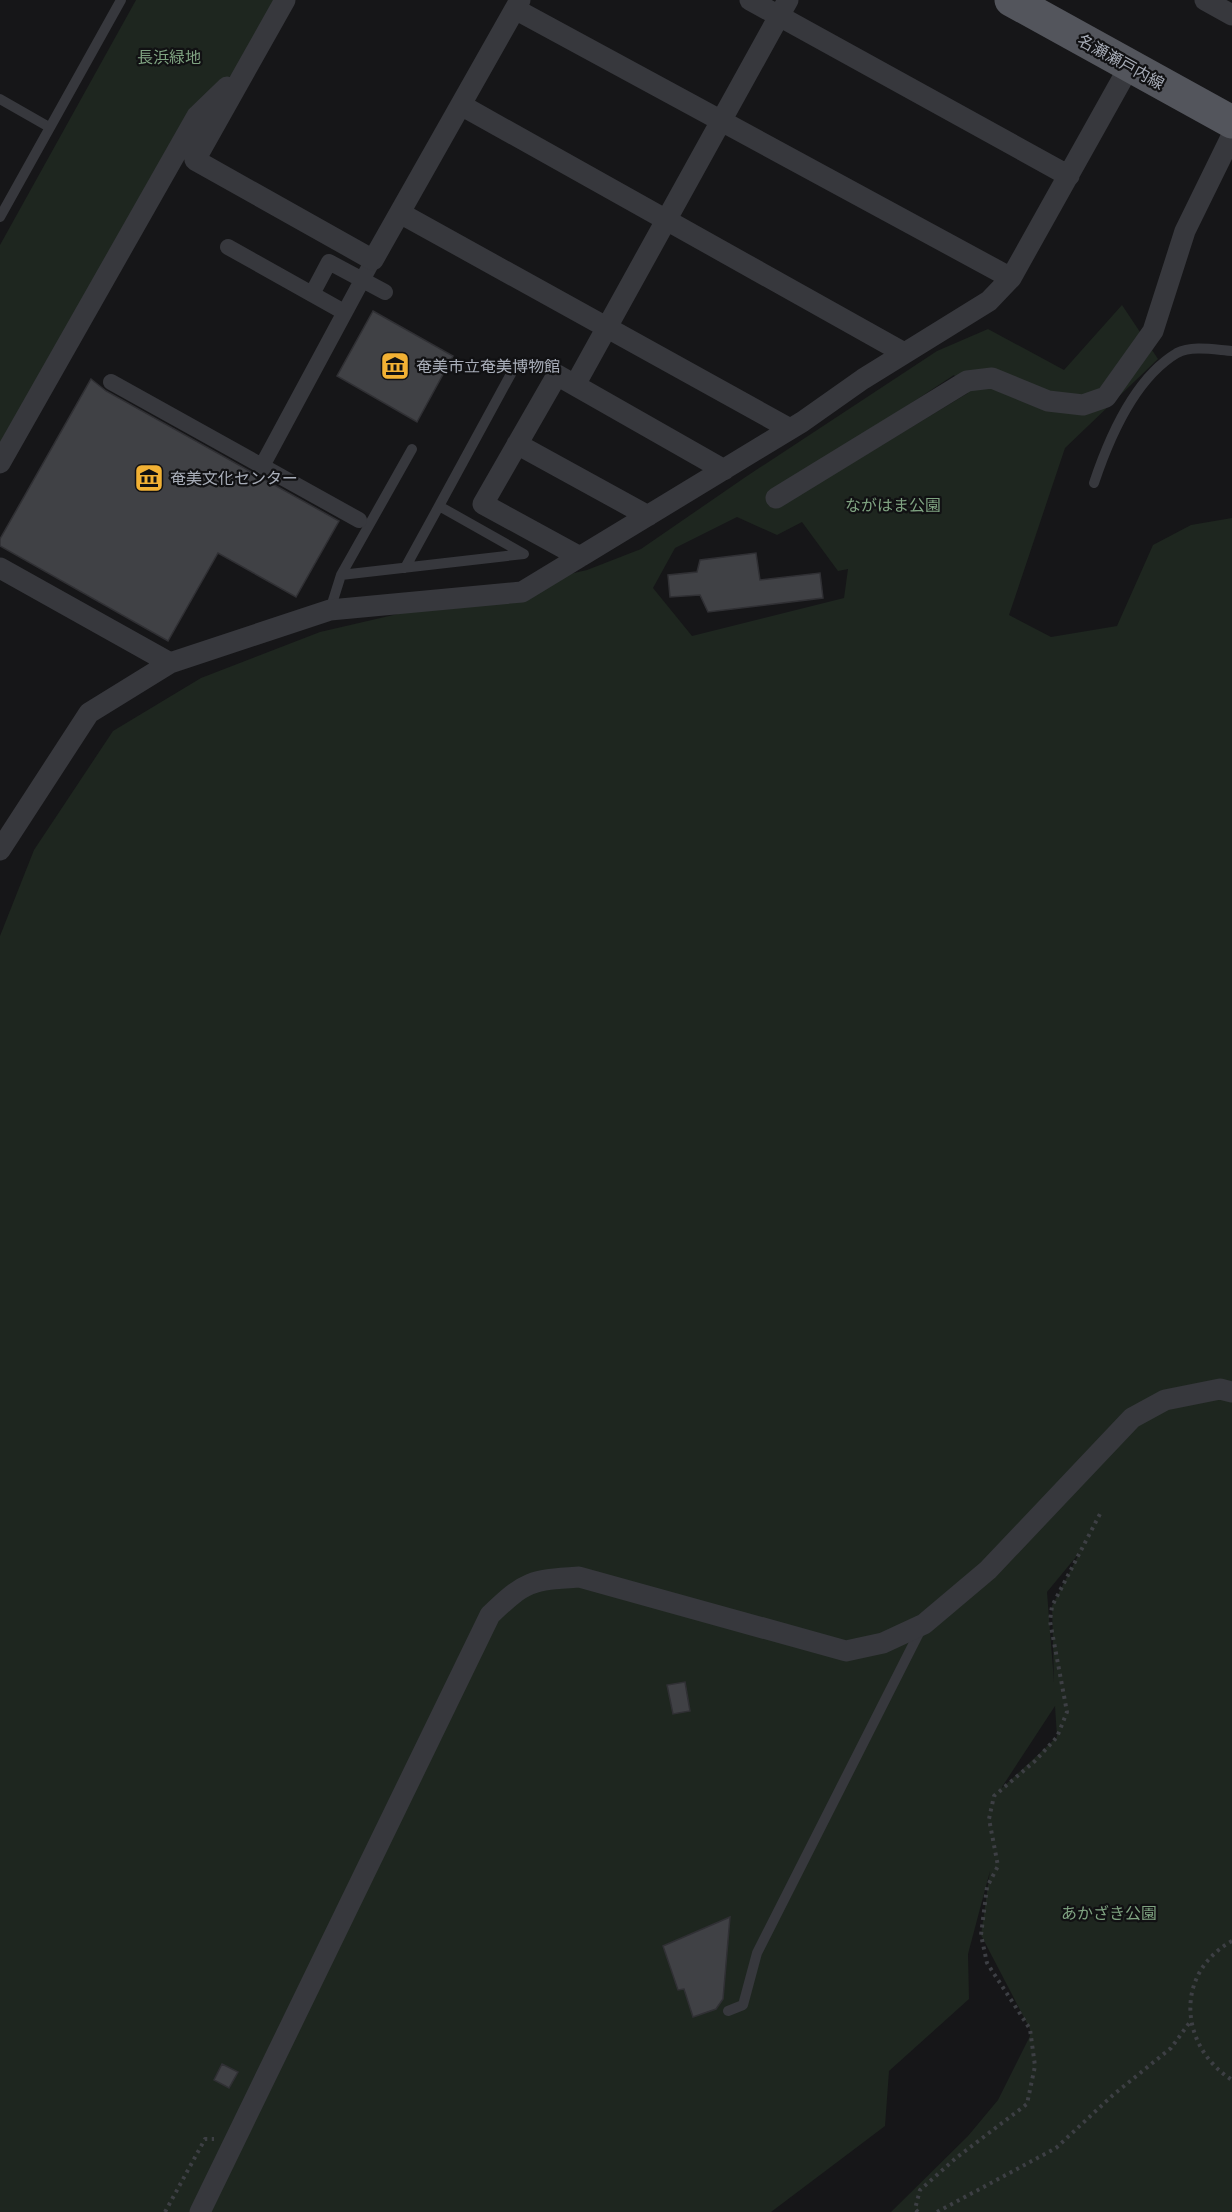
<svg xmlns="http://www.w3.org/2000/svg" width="1232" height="2212" font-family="Cabin,'Noto Sans JP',sans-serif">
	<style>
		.green { fill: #1e261f; fill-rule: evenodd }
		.building { fill: #404145; stroke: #303034; stroke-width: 1.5 }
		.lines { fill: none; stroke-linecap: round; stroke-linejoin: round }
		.path { stroke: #3d3f44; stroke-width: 4; stroke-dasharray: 3 4.5; stroke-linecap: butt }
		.service { stroke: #37383d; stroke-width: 10 }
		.pedestrian { stroke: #37383d; stroke-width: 16 }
		.minor { stroke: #37383d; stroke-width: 21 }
		.primary { stroke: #53555c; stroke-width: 33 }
		.labels { text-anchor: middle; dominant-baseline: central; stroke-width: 4.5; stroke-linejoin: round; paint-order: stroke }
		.park-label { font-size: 16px; fill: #7fa381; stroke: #111113 }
		.street-label { font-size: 16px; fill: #a8adb8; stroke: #111113 }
		.poi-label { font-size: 16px; fill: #a8adb8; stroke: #111113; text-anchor: start }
	</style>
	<rect width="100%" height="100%" fill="#161618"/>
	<!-- green -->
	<path class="green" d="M136 0H278L240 67 190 113 0 446V245Z
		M1122 305 1158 359 1065 448 1009 615 1051 637 1117 626 1153 545 1191 525 1232 518V2212H891L968 2136 998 2100 1030 2036V2029L981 1935 990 1871 968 1954 969 1999 889 2071 885 2126 771 2212H0V936L34 850 113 731 201 678 320 632 587 570 641 549 747 476 937 351 988 329 1064 370ZM954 375 968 393 872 451 875 427ZM737 517 777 535 802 522 838 571 848 569 844 598 692 636 653 588 675 548ZM1080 1552 1052 1606 1054 1682 1047 1592ZM1055 1706 1057 1737 1002 1788V1787Z"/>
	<!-- building -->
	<path class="building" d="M373 311 453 356 417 422 337 376Z
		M91 379 106 391 339 521 296 597 218 553 168 641 0 546V539Z
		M756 553 760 580 820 573 823 598 708 612 700 595 670 597 668 575 697 572 700 560Z
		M685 1682 690 1711 673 1714 667 1685Z
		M730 1917 723 1999 716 2009 693 2017 684 1989 678 1990 663 1946Z
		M222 2064 238 2072 229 2088 214 2080Z"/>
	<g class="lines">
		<!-- path -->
		<path class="path" d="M1232 1941C1174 1973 1179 2046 1232 2080
			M165 2212 205 2139H214
			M918 2212 915 2209 920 2190 956 2158 1027 2104 1035 2066 1030 2029 987 1963 981 1935 987 1887 998 1866 989 1819 994 1796 1035 1761 1057 1737 1067 1712 1050 1621 1052 1606 1101 1512
			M937 2212 1056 2148 1113 2095 1171 2048 1190 2022"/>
		<!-- service -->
		<path class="service" d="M0 99 49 127
			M0 217 121 0
			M1094 483C1109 438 1135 378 1177 353 1192 345 1216 350 1232 351
			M405 568 439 506
			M341 575 524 554 439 506 512 372
			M330 610 341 575 412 449
			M728 2011 743 2005 757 1953 922 1627"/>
		<!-- pedestrian -->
		<path class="pedestrian" d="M228 247 344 312
			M312 294 329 262 385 292
			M111 382 359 520
			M262 466 373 260"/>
		<!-- minor -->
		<path class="minor" d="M285 0 195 160 373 260 520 0
			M750 0 1069 176
			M1205 0 1232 15
			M515 9 1011 278
			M461 105 904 353
			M400 213 790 429
			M575 385 788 0
			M517 444 648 516
			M0 463 197 116 227 87
			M776 498 967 381 992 378 1048 401 1083 405 1106 397 1153 331 1185 231 1232 135
			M580 557 483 504 557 375 724 470
			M0 568 170 663
			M0 850 89 713 170 663 330 610 522 592 802 422 863 379 989 301 1011 278 1129 67
			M200 2212 490 1615C525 1581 531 1580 579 1577L846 1651 883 1643 924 1624 988 1570 1132 1418 1165 1400 1220 1389 1232 1392"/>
		<!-- primary -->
		<path class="primary" d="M1011 0 1232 122"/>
	</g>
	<!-- icons -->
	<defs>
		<g id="museum-square" transform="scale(1.5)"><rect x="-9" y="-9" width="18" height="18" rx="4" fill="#f2b134" stroke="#111113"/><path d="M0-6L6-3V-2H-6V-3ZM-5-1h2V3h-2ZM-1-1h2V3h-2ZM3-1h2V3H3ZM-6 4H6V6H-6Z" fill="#111"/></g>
	</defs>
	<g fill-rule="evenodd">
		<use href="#museum-square" x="395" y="366"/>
		<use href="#museum-square" x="149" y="478"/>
	</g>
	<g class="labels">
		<!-- park labels -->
		<g class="park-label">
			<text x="169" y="57">長浜緑地</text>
			<text x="893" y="505">ながはま公園</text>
			<text x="1109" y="1913">あかざき公園</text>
		</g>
		<!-- street labels -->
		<g class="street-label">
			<text transform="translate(1121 62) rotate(29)">名瀬瀬戸内線</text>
		</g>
		<!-- poi labels -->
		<g class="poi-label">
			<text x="416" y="366">奄美市立奄美博物館</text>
			<text x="170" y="478">奄美文化センター</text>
		</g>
	</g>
</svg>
